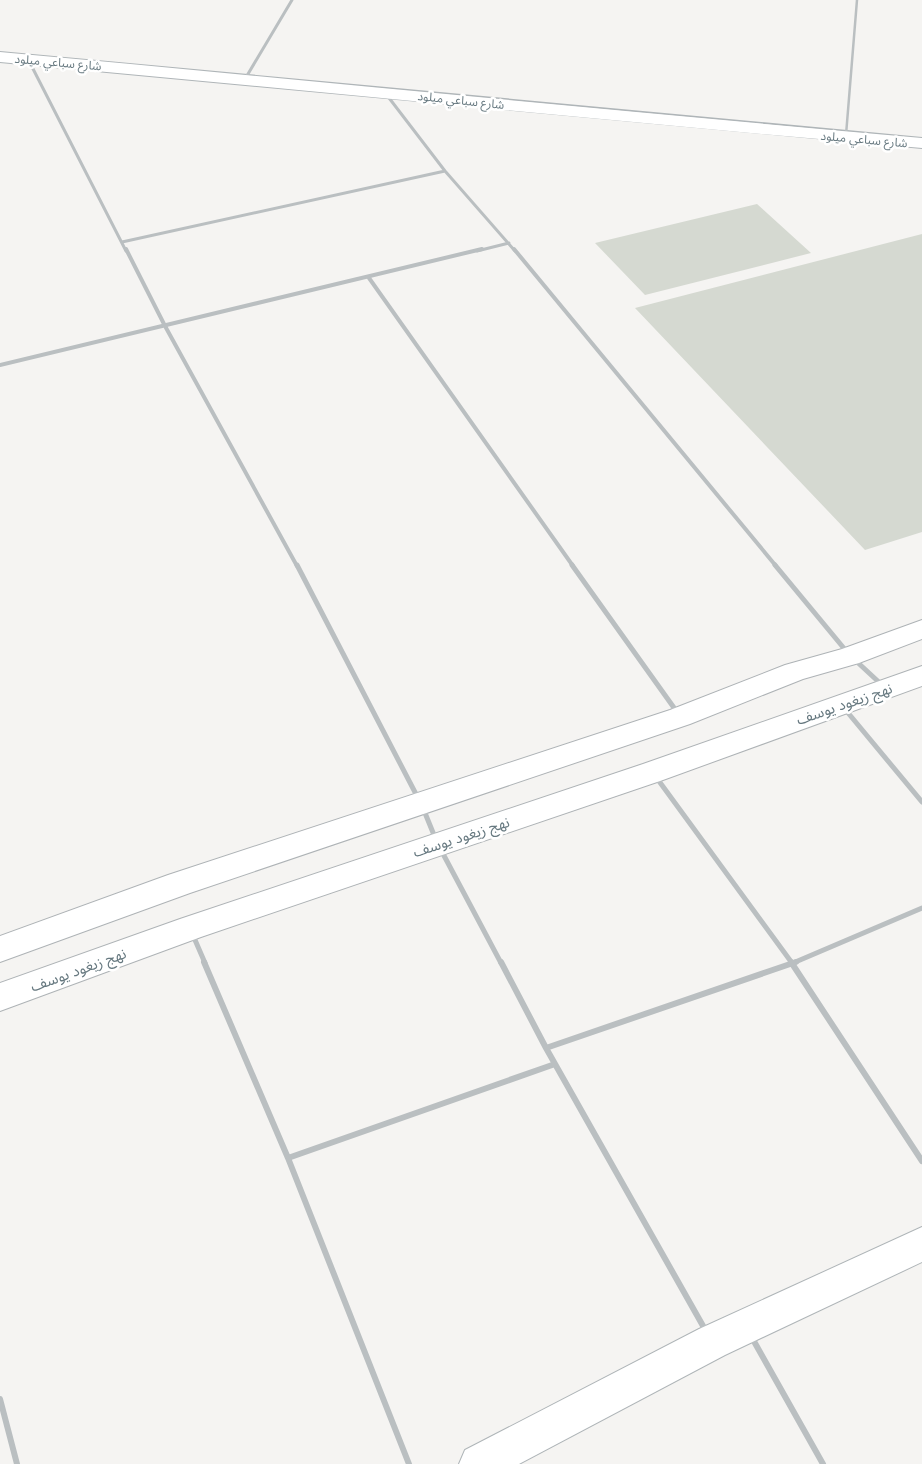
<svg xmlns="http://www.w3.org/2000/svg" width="922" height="1464" font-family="Lato,'Noto Sans Arabic',sans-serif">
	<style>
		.green { fill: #d5d9d1 }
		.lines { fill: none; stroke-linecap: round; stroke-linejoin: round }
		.secondary-casing { stroke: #afb5b8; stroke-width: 2 }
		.primary-casing { stroke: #aeb3b6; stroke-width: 2 }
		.lane { stroke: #babfc1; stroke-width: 2.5 }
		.street-far3 { stroke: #babfc1; stroke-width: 3 }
		.street-far2 { stroke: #babfc1; stroke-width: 4 }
		.street-far1 { stroke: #babfc1; stroke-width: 5 }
		.street { stroke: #babfc1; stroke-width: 6 }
		.secondary { fill: #fff; fill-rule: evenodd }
		.primary { fill: #fff; fill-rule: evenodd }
		.labels { text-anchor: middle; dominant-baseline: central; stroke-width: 5; stroke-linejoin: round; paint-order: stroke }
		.far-street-label { font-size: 12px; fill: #677980; stroke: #fff }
		.street-label { font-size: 15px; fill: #677980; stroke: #fff }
	</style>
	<rect width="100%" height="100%" fill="#f5f4f2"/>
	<!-- green -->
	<path class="green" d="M757 204 811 253 645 295 595 243Z
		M922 234V532L865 550 635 308Z"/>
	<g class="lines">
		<!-- secondary casing -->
		<g class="secondary-casing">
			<path id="secondary" d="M0 52C307 80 614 111 922 138V148C614 122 307 90 0 62Z
				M922 1227V1262L725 1355 519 1464H459L465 1450 699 1329Z"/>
		</g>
		<!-- primary casing -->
		<g class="primary-casing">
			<path id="primary" d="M922 620V639L859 663 803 679 690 724 190 893 0 962V936L168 875 670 710 785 665 842 649Z
				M922 666V686L663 780 201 937 0 1011V983L180 919 643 764Z"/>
		</g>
		<!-- lane -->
		<path class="lane" d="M846 135 857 0"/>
		<!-- street-far3 -->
		<path class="street-far3" d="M28 59 126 251
			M245 79 292 0
			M386 94 445 171 515 251
			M122 242 445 171
			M477 251 509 243"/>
		<!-- street-far2 -->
		<path class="street-far2" d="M126 249 165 326 297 566
			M514 249 776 566
			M369 278 573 566
			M0 365 482 249"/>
		<!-- street-far1 -->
		<path class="street-far1" d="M297 565 418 798
			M572 565 677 712
			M775 565 847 652
			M855 660 882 685
			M844 708 922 802
			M656 777 792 963
			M423 808 436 840
			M441 850 501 963
			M192 933 205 963
			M793 963 922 908"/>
		<!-- street -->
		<path class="street" d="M204 962 288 1158 555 1064
			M501 962 546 1048 707 1333
			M791 962 922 1161
			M546 1048 796 962
			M288 1158 409 1464
			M751 1336 823 1464
			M0 1399 17 1464"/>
		<!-- secondary -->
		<use href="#secondary" class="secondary"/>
		<!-- primary -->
		<use href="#primary" class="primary"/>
	</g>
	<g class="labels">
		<!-- far-street labels -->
		<g class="far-street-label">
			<text transform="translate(58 62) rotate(5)">شارع سباعي ميلود</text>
			<text transform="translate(461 100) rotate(6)">شارع سباعي ميلود</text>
			<text transform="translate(864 139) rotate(5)">شارع سباعي ميلود</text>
		</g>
		<!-- street labels -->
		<g class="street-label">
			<text transform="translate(844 703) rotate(-19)">نهج زيغود يوسف</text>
			<text transform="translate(461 836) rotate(-18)">نهج زيغود يوسف</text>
			<text transform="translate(78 969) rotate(-20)">نهج زيغود يوسف</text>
		</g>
	</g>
</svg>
